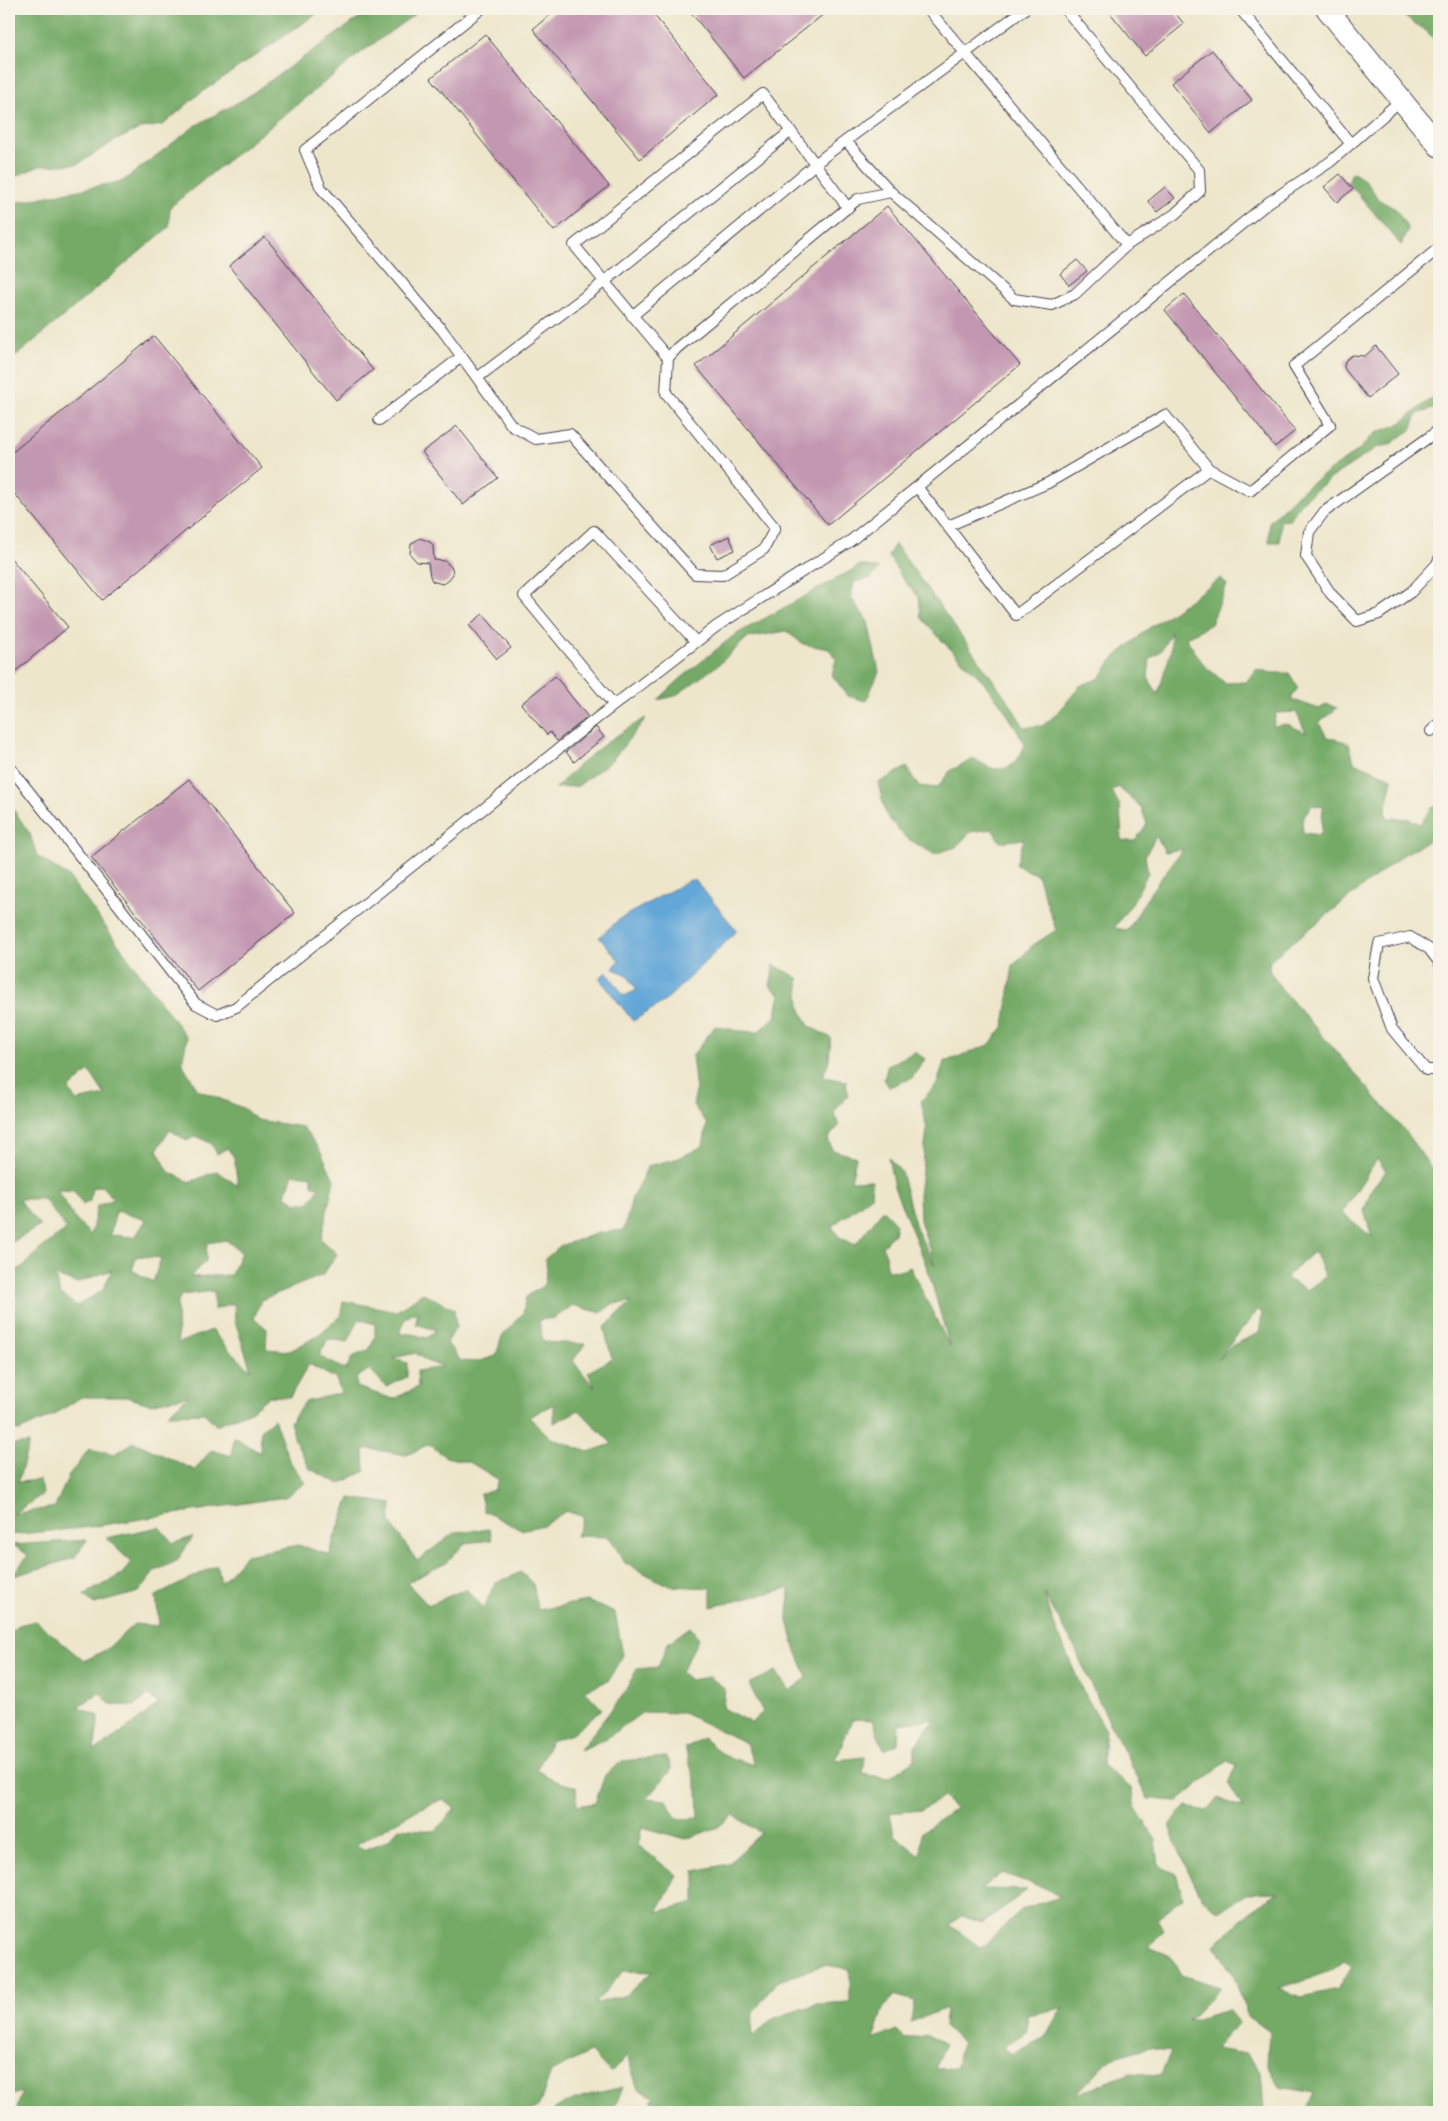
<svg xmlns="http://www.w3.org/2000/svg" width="1448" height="2121" font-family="'Gentium Book Plus',serif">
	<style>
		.forest { fill: #75aa66; stroke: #4c6650; fill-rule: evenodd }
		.water { fill: #64a7d8; stroke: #43648a }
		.building { fill: #c297b1 }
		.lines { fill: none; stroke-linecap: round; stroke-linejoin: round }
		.service-casing { stroke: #413f51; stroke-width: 12 }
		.minor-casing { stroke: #413f51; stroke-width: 23 }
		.service { stroke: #fff; stroke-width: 10 }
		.minor { stroke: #fff; stroke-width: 21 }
	</style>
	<rect width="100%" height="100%" fill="#f7f3e8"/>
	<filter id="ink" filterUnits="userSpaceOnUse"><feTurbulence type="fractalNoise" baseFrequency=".02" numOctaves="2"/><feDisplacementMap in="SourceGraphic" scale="10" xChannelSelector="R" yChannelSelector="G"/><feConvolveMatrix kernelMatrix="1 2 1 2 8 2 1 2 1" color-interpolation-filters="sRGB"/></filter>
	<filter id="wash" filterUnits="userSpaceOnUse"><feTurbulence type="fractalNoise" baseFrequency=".0096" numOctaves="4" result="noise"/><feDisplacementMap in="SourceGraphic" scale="20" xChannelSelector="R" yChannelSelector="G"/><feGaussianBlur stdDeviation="1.12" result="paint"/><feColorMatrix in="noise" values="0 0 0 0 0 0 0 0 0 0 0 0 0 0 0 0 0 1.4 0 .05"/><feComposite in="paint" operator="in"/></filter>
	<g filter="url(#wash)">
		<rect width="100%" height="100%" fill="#eee6cb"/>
		<!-- forest -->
		<path class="forest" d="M9 9H324L199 94 163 125 141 128 111 143 78 164 40 166 9 179Z
			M372 9H422L362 52 170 207 169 227 9 362V204L123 181 195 126 244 99Z
			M1401 9H1439V44L1425 30 1403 16Z
			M1352 172 1366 181 1379 200 1396 209 1408 229 1401 245 1348 182Z
			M1439 392V407L1417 414 1411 430 1389 445 1378 447 1335 475 1301 502 1290 520 1280 521V542H1269V522L1301 491 1360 449 1374 434 1401 423Z
			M895 544 1009 702 1024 727 1042 726 1058 713 1080 686 1100 678 1112 660 1145 631 1221 578 1227 585 1211 624 1186 638 1204 665 1225 683 1246 682 1257 669 1272 673H1289L1298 687 1291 699 1319 709 1327 704 1337 708 1319 723 1327 737 1349 743 1354 762 1392 778C1390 794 1384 803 1387 818L1410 819 1420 824 1432 808 1439 805V831L1425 843 1403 855 1270 960 1269 970 1281 988 1403 1129 1439 1178V2112H1306L1314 2093 1280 2087 1267 2064 1269 2032 1248 2017 1234 1977 1215 1945 1249 1913 1278 1893 1246 1894 1219 1911 1202 1899 1177 1847 1169 1825 1185 1807 1207 1811 1218 1798 1243 1808 1228 1783 1237 1765 1227 1761 1178 1801 1148 1799 1091 1685 1074 1646 1044 1594 1056 1629 1083 1691 1106 1730 1102 1765 1131 1788 1135 1807 1156 1839 1159 1867 1176 1873 1183 1898 1157 1918 1163 1930 1149 1947 1171 1956 1181 1975 1221 1987 1188 2021 1229 2010 1239 2022 1215 2049 1247 2054 1261 2073 1264 2108 1270 2112H802L799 2110 792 2112H645L654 2097 638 2089 627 2056 611 2072 590 2052 551 2072 539 2106 529 2112H16L22 2092 9 2096V1634L18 1625 36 1621 84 1661 107 1649 134 1624 159 1626 156 1596 217 1565 221 1583 246 1555 298 1545 330 1555 334 1538 350 1498 392 1504 390 1522 417 1561 455 1532 490 1529 492 1540 465 1543 447 1562 407 1583 428 1605 466 1589 484 1608 494 1584 521 1572 533 1584 538 1610 587 1601 615 1613 623 1655 608 1681 584 1690 602 1709 572 1734 551 1741 537 1770 556 1781 576 1787 577 1806 595 1803 605 1775 622 1761 666 1757 672 1769 647 1798 666 1800 677 1819 699 1818 698 1791 685 1748 703 1738 725 1756 754 1765 746 1743 683 1713 643 1712 607 1738 579 1751 623 1695 637 1669 658 1667 668 1643 690 1627 699 1638 681 1672 690 1680 710 1677 725 1689 723 1708 751 1723 763 1712 749 1684 776 1671 789 1691 807 1678 796 1651 788 1621 789 1588 711 1607V1588L669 1586 625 1563 609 1537 576 1536 584 1517 566 1511 544 1525 521 1530 484 1511 480 1494 494 1490 499 1480 471 1463 446 1457 429 1444 407 1455 364 1448 365 1471 340 1484 310 1469 295 1440 290 1422 305 1402 341 1393 336 1379 309 1364 290 1397 269 1396 251 1411 216 1425 204 1413 168 1414 188 1396 150 1404 126 1397H81L54 1415 19 1431 9 1429V1269H20L37 1252 66 1229 44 1199H18L40 1226 9 1244V803L30 834 37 856 69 877 187 1038 182 1063 198 1090 243 1108 257 1120 303 1127 321 1152 334 1180 321 1239 337 1254 323 1275 261 1300 254 1318 267 1329 266 1349 290 1351 317 1336 341 1316 343 1301 397 1311 423 1293 454 1309 456 1327 447 1343 461 1361 476 1362 496 1356 502 1336 523 1313 526 1297 544 1285 547 1269 545 1259 560 1246 598 1233 624 1230 632 1198 648 1166 679 1158 703 1146 707 1124 693 1105 696 1091 692 1056 715 1026 739 1031 758 1032 775 1017 780 994 770 986 774 965 798 978 800 1008 809 1026 831 1038 829 1060 823 1077 846 1081 848 1095 834 1112 839 1126 828 1138 832 1150 856 1157 851 1181 872 1180 871 1197 832 1226 838 1236 855 1245 883 1210 896 1224 894 1234 882 1246 886 1255 887 1270 900 1271 910 1267 950 1347 928 1270 894 1187 888 1157 901 1172 916 1228 935 1266 920 1220 919 1195 927 1129 921 1101 937 1084 944 1062 989 1045 1004 1026 1013 965 1033 945 1056 930 1037 875 1016 865 1024 839 1000 842 992 829 971 832 956 847 934 854 905 837 886 815 878 783 907 767 918 786 937 788 951 770 974 759C980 762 990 769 997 769 1013 770 1021 756 1025 744L1003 707 979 677 945 644 921 617 919 598 905 582 888 556ZM1171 632V651L1158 694 1148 678 1150 659 1161 651ZM1296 712 1306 733 1287 724 1273 726 1276 713ZM1118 787 1141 807 1147 824 1135 841H1122L1120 806 1112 791ZM1312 805 1323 807 1321 835 1303 833 1302 820ZM1156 836 1165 852 1183 849 1150 893 1128 930 1114 928 1131 905 1148 873 1145 856ZM89 1071 105 1095 76 1101 69 1089ZM170 1130 187 1141 196 1136 212 1144 217 1154 227 1148 234 1157 238 1186 217 1171 190 1182 169 1172 157 1150ZM1377 1159 1386 1171 1372 1188 1364 1211 1372 1237 1342 1213ZM293 1174 312 1176V1185L319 1188 309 1203H297L285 1196ZM101 1186 114 1199 97 1206 91 1235 75 1219 57 1190 74 1191 83 1205 90 1201 92 1188ZM116 1211 146 1220 135 1237 110 1235ZM226 1240 241 1252 231 1275 190 1277 206 1261 207 1243ZM1314 1251 1325 1277 1307 1290 1285 1278ZM137 1256 161 1258 153 1282 132 1270ZM112 1270 103 1290 77 1306 60 1294 55 1276 77 1283ZM214 1291V1310L234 1303 235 1321 251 1370 229 1350 212 1330 178 1343 177 1305 181 1295ZM631 1302 604 1328 612 1359 588 1372 595 1388 573 1361 585 1344 543 1342 539 1320 555 1318 573 1305 601 1313 612 1304ZM1258 1310 1262 1314 1259 1333 1233 1345 1217 1360ZM417 1312 416 1324 436 1330 427 1338 412 1334H400L405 1318ZM359 1319 375 1324V1337L369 1350 352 1357 346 1370 319 1356 328 1339 348 1342ZM416 1353 426 1361 443 1367 417 1371 418 1387 393 1399 357 1387 356 1378 370 1369 386 1387 407 1377V1363L393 1358ZM554 1404V1423L579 1410 612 1444 588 1452 551 1438 529 1417ZM100 1693 110 1704 134 1706 148 1696 159 1703 131 1726 94 1751 99 1716 78 1707ZM852 1719 872 1720 884 1750 898 1744 899 1724 934 1719 915 1746V1760L888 1778 863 1774 865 1757 836 1760ZM943 1797 955 1809 922 1832 920 1856 894 1835 890 1813 922 1810ZM443 1799 455 1809 435 1831 399 1828 387 1841 363 1850 357 1844 417 1810ZM733 1815 761 1833 728 1864 695 1871V1902L657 1912 677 1876 638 1845 642 1827 686 1839 718 1827ZM1002 1873 1045 1888 1060 1897 1022 1909 981 1948 950 1925 961 1916 983 1923 1027 1890 980 1889ZM1344 1961 1352 1966 1338 1989 1301 1997 1280 1989 1331 1971ZM824 1965 850 1969V2002L817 2004 774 2018 752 2037 753 2013 776 1982ZM624 1971 652 1972 626 1995 594 2004ZM894 1995 914 2001 911 2022 946 2008 944 2026 962 2043 955 2068 935 2069 945 2045 928 2035 905 2039 897 2030 873 2039 883 2009ZM1063 2008 1045 2037 1013 2054 1002 2048 1027 2031V2015ZM1149 2047 1171 2051 1161 2075 1130 2073 1075 2095 1111 2058Z
			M861 565 879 569 871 578 854 582 851 597 868 622 879 672 866 701 848 696 832 675 836 659 829 649 803 644 786 631 747 638 718 665 675 696 658 700 679 680 733 636Z
			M646 718 613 759 578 786 556 788C582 760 612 736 646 718Z
			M915 1052 925 1059 912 1078 889 1087 884 1079 888 1065Z
			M274 1419 289 1460 305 1483 285 1497 83 1528 9 1535V1445L29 1443 18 1482 40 1480 43 1494 13 1514 55 1507 68 1477 89 1449 115 1454 134 1442 195 1470 211 1450 232 1456 234 1437 260 1453 261 1430Z
			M159 1527 173 1543 193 1537 177 1561 155 1571 139 1592 94 1604 84 1595 122 1574 131 1562 106 1538Z
			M87 1540 74 1558 11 1577 28 1555 13 1545Z
			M623 2087 613 2112H552C564 2098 604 2092 623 2087Z"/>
		<!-- water -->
		<path class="water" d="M690 880 696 881 737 931 665 1001 633 1021 599 978 607 972 624 996 637 990 626 974 613 969 619 960 599 937 621 918Z"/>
		<g id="blocks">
			<!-- building -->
			<path class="building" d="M557 9H649L719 94 640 159 533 29Z
				M688 9H830L744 78Z
				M1107 9H1172L1184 24 1145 56Z
				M485 34 609 186 554 231 431 78Z
				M1212 50 1252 100 1211 133 1171 83Z
				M1340 174 1353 189 1337 202 1324 187Z
				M1165 187 1175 198 1157 212 1148 201Z
				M887 206 1020 365 828 525 696 366Z
				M265 237 373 370 336 400 229 266Z
				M1077 260 1087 271 1069 285 1060 274Z
				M1184 294 1295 431 1275 447 1165 310Z
				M154 336 262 468 102 600 9 487V455Z
				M1376 346 1398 374 1368 398 1346 371 1344 367 1345 361 1352 355 1365 356Z
				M457 426 498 478 463 505 422 452Z
				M729 536 735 550 717 558 710 545Z
				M420 538 430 542 433 546 434 560 445 561 452 568 453 574 447 582 442 584 432 581 430 576 428 563 417 562 410 554 411 544Z
				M9 556 68 627 9 677Z
				M483 614 511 648 497 659 469 625Z
				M555 676 588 717 557 741 550 732 547 735 521 704Z
				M596 727 604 737 574 762 566 752Z
				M189 779 295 913 198 991 91 857Z"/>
		</g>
	</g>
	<g filter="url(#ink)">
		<use href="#blocks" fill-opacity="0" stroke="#413f51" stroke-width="1"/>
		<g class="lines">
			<!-- service casing -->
			<g class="service-casing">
				<path id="service" d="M481 9 305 150 321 188 443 331 512 426 536 439 570 434 695 574 723 575 764 549 775 528 666 393 668 358 677 348 858 199 891 192
					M928 9 1127 245
					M1240 9 1351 144
					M846 141 891 192 1014 299 1052 305 1075 294 1127 245 1175 214 1200 191 1199 170 1065 9
					M632 316 825 156 1025 9
					M668 358 574 245 763 94 848 208
					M477 378 604 282 791 131
					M379 420 461 357
					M1439 430 1324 512 1309 532 1306 556 1331 594 1357 621 1379 614 1411 592 1437 564 1439 559
					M918 488 1016 615 1209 469 1250 491 1330 425 1294 366 1439 248
					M948 526 1048 483 1165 415 1209 469
					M614 705 524 596 594 531 696 642
					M1431 731 1439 724
					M9 766 196 1004 217 1015 236 1007 592 722 717 626 849 542 1269 202 1330 162 1400 101
					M1439 962 1429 949 1410 937 1379 944 1373 978 1392 1029 1426 1070H1439"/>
			</g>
			<!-- minor casing -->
			<g class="minor-casing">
				<path id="minor" d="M1327 9 1439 146"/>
			</g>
			<!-- service -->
			<use href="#service" class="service"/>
			<!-- minor -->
			<use href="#minor" class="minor"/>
		</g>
	</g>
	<!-- margin -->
	<rect width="1448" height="2121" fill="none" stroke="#f7f3e8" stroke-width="30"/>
</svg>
